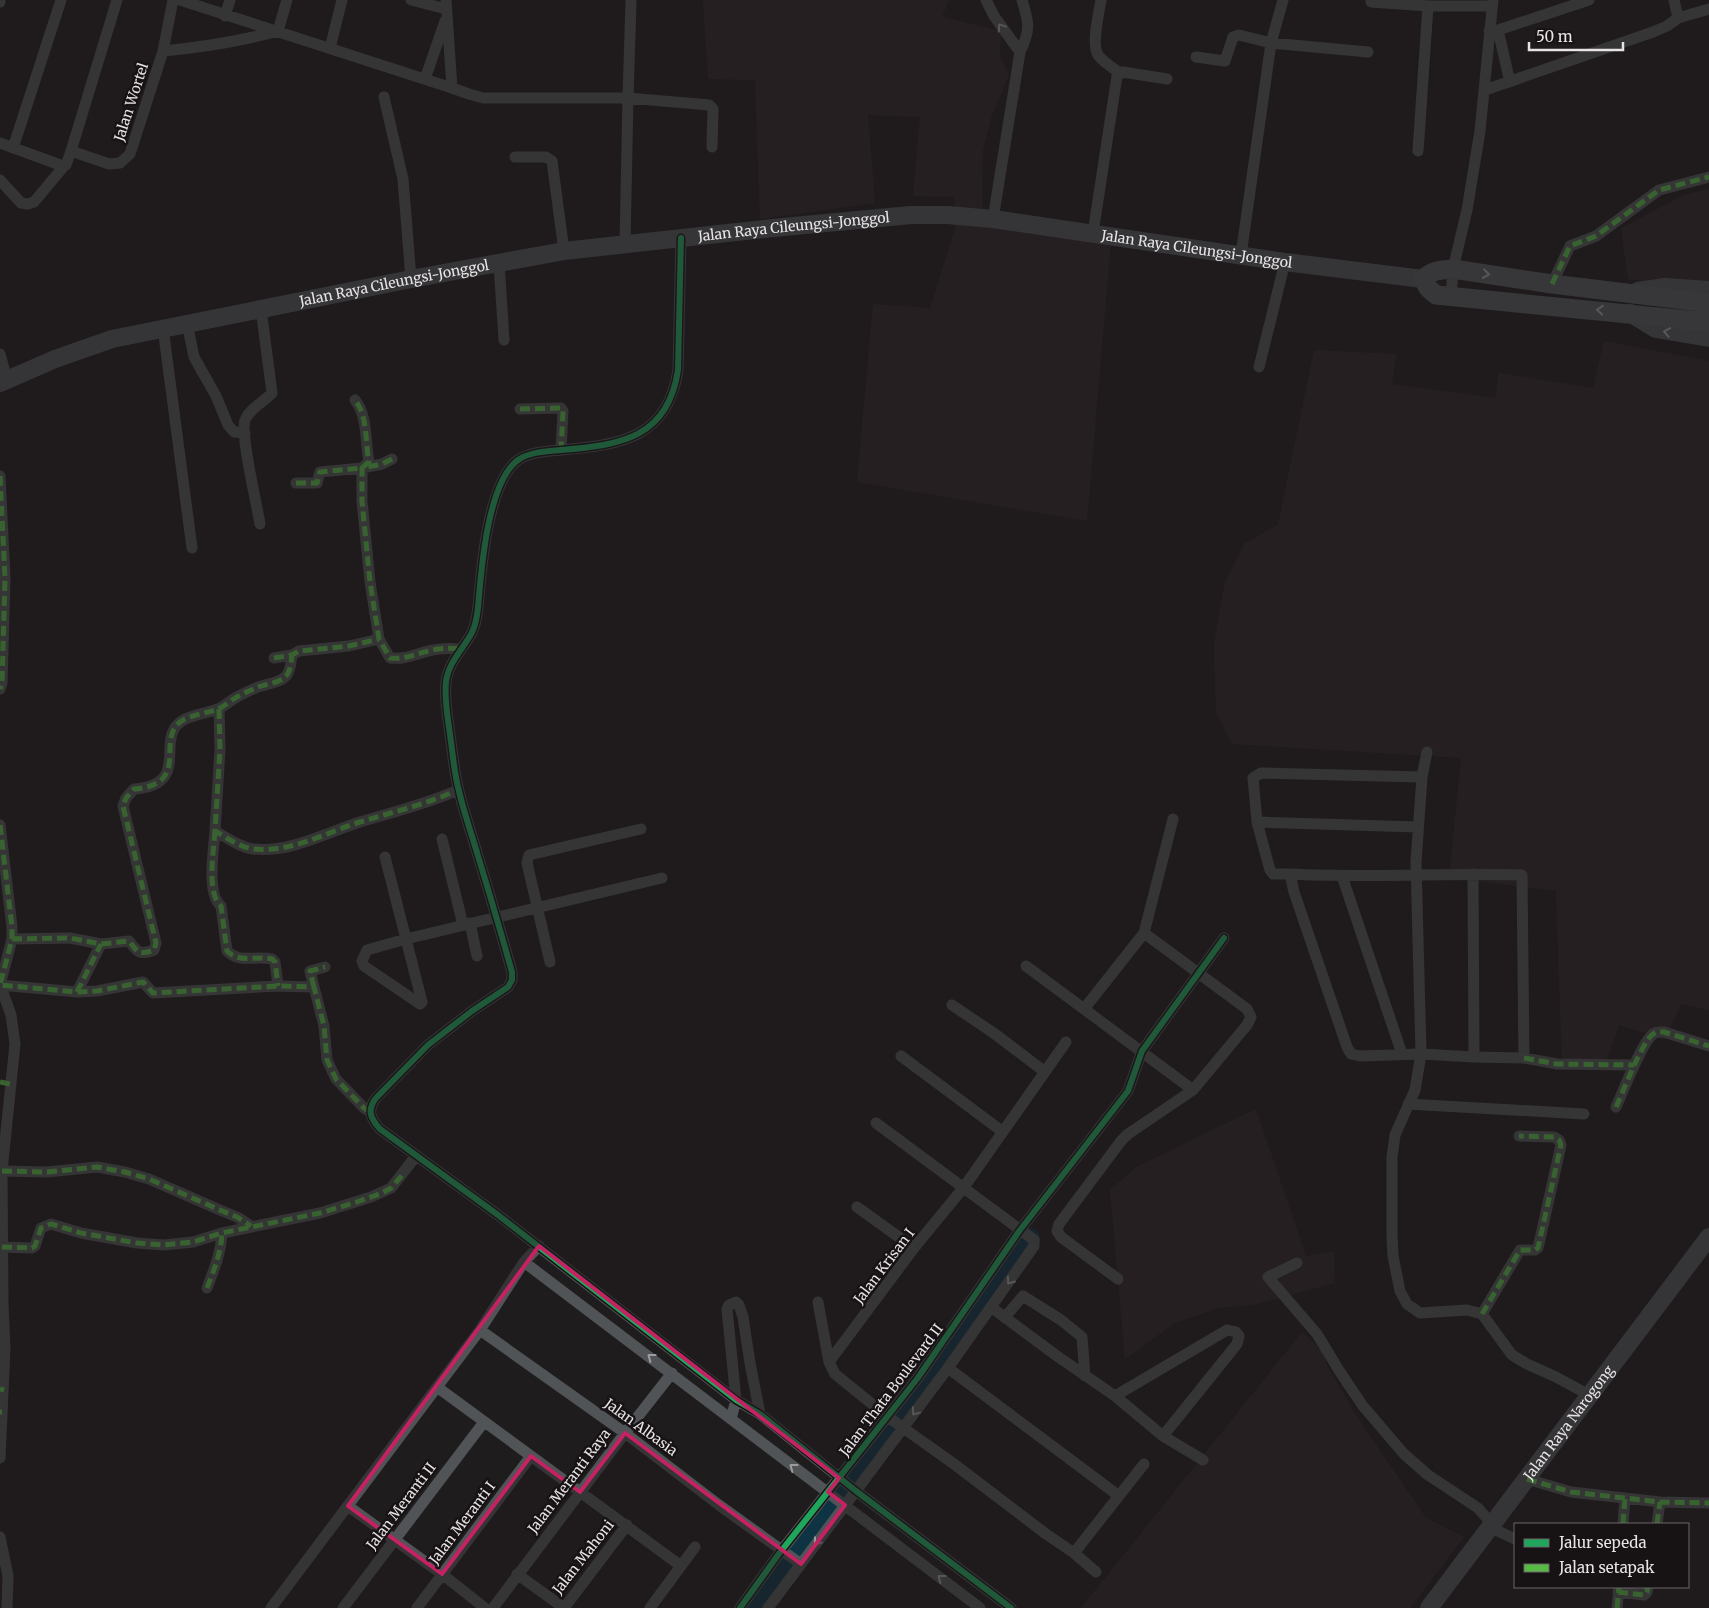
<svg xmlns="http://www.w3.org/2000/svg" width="1709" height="1608" font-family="Merriweather,serif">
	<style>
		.built { fill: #2e2427 }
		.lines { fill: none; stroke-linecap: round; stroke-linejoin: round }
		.river { stroke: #0e3443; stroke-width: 22 }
		.minor { stroke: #515456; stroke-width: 11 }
		.primary { stroke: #515659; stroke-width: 18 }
		.trunk { stroke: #545a5c; stroke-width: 19 }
		.quiet { stroke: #58b947; stroke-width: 5; stroke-dasharray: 10 5; stroke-linecap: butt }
		.cycleway-casing { stroke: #171214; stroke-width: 9 }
		.cycleway { stroke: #20a55d; stroke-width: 6 }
		.oneway { stroke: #9c9c9e }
		.oneway2 { stroke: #9e9fa0 }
		.oneway3 { stroke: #9c9d9f }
		.marked { fill: none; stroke: #c42262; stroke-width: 4; stroke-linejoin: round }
		.labels { text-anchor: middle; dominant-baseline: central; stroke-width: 5; stroke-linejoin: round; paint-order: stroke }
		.street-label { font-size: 14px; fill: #e8e4e5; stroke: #171214 }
	</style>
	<rect width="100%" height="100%" fill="#1f1c1d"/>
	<!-- built -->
	<path class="built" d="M703 0H949L942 17 1001 31 1000 57 1009 75 992 115 983 150 982 224 1111 241 1087 521 857 482 873 304 930 308 956 226 954 197 913 196 920 117 868 115 875 203 760 219 755 80 708 79Z
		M1709 189V289L1628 279 1621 228 1684 195Z
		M1604 341 1709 361V1010L1681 1004 1665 1040 1619 1025 1604 1069 1562 1065 1556 891 1449 878 1461 758 1233 744 1216 714 1214 643 1225 582 1245 543 1278 525 1314 350 1396 354 1392 384 1495 398 1499 373 1593 388Z
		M1256 1109 1306 1256 1334 1251 1335 1283 1253 1305 1218 1308 1175 1323 1125 1359 1110 1190 1136 1167Z
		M1302 1332 1324 1352 1327 1366 1356 1415 1426 1518 1464 1537 1410 1608H1081Z"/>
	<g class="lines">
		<!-- river -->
		<path class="river" d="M753 1608 983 1303 1029 1239"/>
		<!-- minor -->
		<path class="minor" d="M180 0 452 88
			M411 0 446 9
			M446 0 452 88 469 94 483 98H628L625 244
			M631 0 628 98 709 105 713 109 712 147
			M986 0 994 16 1020 52
			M1101 0C1099 13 1091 44 1098 55 1103 62 1113 68 1120 73
			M1674 0 1678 18
			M0 2V0
			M1371 2 1428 6H1492
			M225 16 230 0
			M1498 30 1510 82
			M1489 31 1498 30 1589 0
			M330 48 342 0
			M163 51C204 47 238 42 278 31L287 0
			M1196 57 1225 61 1233 37 1239 35 1271 43 1368 52
			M425 79 445 21
			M1485 90 1653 32 1667 26 1678 18 1709 9
			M384 97 403 179 411 279
			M0 143 63 166 66 165 71 151 109 164 120 163 130 154 163 51 173 0
			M13 148 61 0
			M71 151 117 0
			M1418 151 1428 6
			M515 157H546L552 161 564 251
			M0 180 21 203 28 204 34 202 65 165
			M993 219 1020 52C1031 29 1029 23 1022 0
			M1093 233 1117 76 1123 72 1167 79
			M681 238 678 370C668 438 621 445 561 450 548 451 529 452 518 460 489 481 482 562 479 596 478 608 477 625 470 636 461 651 448 664 446 682 444 699 448 718 450 735 453 754 454 773 459 791 464 813 472 835 478 856 490 895 501 933 512 972V980L508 987 472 1011 428 1045 376 1098C367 1110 370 1118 380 1129L498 1215 736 1400 760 1414 856 1491 1011 1608
			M1241 255 1271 43 1283 0
			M499 263 504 340
			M1552 284 1570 246 1596 236 1659 190 1709 177
			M1451 296 1453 269 1467 210 1480 131 1493 0
			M187 323 194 357 216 396 228 425 234 432 245 433
			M163 328 192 548
			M0 354 7 380
			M1259 367 1285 262
			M520 409 561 408 563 411 561 450
			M392 459 382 464 362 468V501L370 582 379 639 390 658C406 660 417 653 433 650 442 648 451 648 461 649
			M0 476 5 578 2 683 0 689
			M296 483H317L320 472 362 468 369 462C365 442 368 416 355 400
			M260 524C257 505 240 434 245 420 249 409 264 402 272 393L261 309
			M274 658 292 655 299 651 349 646 379 639
			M219 709 220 749 215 831C227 838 240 847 253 849 291 853 325 833 360 822 393 812 427 804 458 790
			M1427 752 1422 777 1416 862 1421 1054 1415 1090 1395 1135 1392 1157V1235L1393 1256 1400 1291 1407 1304 1420 1313 1467 1310 1482 1314 1512 1355 1527 1364 1556 1377 1589 1395
			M1422 777 1261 773 1253 778 1257 822 1270 870 1273 874H1290L1294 892 1347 1047 1351 1054 1360 1056 1421 1054 1474 1057 1524 1058 1557 1064 1634 1065
			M1257 822 1418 827
			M0 825 12 927V939L0 985
			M215 831C214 849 206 894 221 906L227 951C240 964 256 955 272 959L275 962 278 986
			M442 839 463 925
			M385 857 406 939 367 950 362 961 364 966 420 1004 422 1002 406 939 662 878
			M1290 874C1367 878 1445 873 1522 875L1524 1058
			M1473 874 1474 1057
			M1342 876 1402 1054
			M470 923 477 956
			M1144 933 1084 1009 1193 1090
			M12 939 70 938 101 944 129 941C137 951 138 956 154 950L156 943 123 806 126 798 134 789C195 784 151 736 185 719 196 714 207 713 218 709 225 706 231 700 237 697 244 693 251 690 258 687 266 684 280 683 286 676 291 671 291 661 292 655
			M550 962 527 863 529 855 641 829
			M1026 966 1084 1009
			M0 984 11 1015 15 1044 2 1171 3 1305 5 1348 0 1458
			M0 985 77 992 97 991 143 982 153 993 278 986 314 987 324 1026 327 1060 336 1079 364 1108 370 1112
			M314 987 310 971 325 967
			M77 992 101 944
			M952 1005 995 1034 1045 1072
			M901 1056 1003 1132
			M1408 1104 1584 1114
			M1616 1107C1623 1092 1642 1042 1653 1034 1657 1031 1660 1032 1664 1032L1709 1046
			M2 1171 47 1172 97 1167 125 1172 149 1179 220 1210 237 1217 251 1226
			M857 1207 914 1248
			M2 1247 32 1248 35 1246 41 1228 51 1224 81 1233 137 1243 164 1245 193 1242 222 1233 320 1213 371 1197 391 1188 416 1156
			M524 1262 980 1608
			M1297 1263 1268 1277 1317 1334 1340 1372 1363 1406 1404 1454 1428 1475 1478 1508 1498 1531 1515 1539
			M1118 1279 1061 1237 1057 1231 1059 1224 1121 1141 1128 1134 1193 1090 1247 1025 1251 1017 1247 1009 1144 933 1173 819
			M207 1288C214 1270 221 1253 222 1233
			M818 1302 829 1362 835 1374 888 1417 954 1464 1046 1534 1074 1553 1096 1572
			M991 1307 1057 1356 1115 1396 1163 1436 1203 1460
			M1482 1314 1520 1250H1535L1538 1248 1561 1145 1559 1140 1554 1137 1519 1136
			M1005 1317 1023 1296 1061 1320 1082 1337 1085 1376
			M480 1330 625 1433 719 1505 801 1564
			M829 1362 914 1248 964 1187 1066 1042
			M948 1368 1119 1496
			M437 1387 480 1330 524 1262 539 1246
			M1115 1396 1227 1330 1236 1332 1239 1336 1237 1344 1163 1436
			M731 1419 736 1400 727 1309 729 1305 736 1302 739 1305 743 1317 750 1363 760 1414
			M1527 1479 1571 1492 1660 1502 1709 1503
			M348 1506 442 1574 485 1608
			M1623 1524 1625 1498
			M1657 1524 1660 1502
			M0 1537 8 1576 7 1608
			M1074 1553 1144 1464
			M517 1574 564 1608
			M1618 1592 1644 1595 1647 1592 1648 1587
			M271 1608 437 1387 681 1566
			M343 1608 484 1422
			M417 1608 531 1456
			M493 1608 625 1433 672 1373
			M564 1608 627 1525
			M650 1608 695 1547
			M740 1608 778 1555 917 1379 1020 1230 1128 1091 1142 1051 1224 938
			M768 1608 948 1368 1034 1246V1240L876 1123
			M1617 1608 1619 1587"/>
		<!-- primary -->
		<g class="primary">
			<path d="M1638 291 1665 287 1709 290"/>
			<path d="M1630 313 1656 329 1709 338"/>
			<path id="s1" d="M0 383 55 359 112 339 411 279 564 251 773 228 911 215H948L993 219 1285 262 1423 279"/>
			<path id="s2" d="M1429 1608 1709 1237"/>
		</g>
		<!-- trunk -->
		<path class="trunk" d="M1709 303 1552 284 1453 269C1440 270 1432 270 1423 279L1428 288 1436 295 1709 322"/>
		<!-- quiet -->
		<path class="quiet" d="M1552 284 1570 246 1596 236 1659 190 1709 177
			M520 409 561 408 563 411 561 450
			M392 459 382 464 362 468V501L370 582 379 639 390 658C406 660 417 653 433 650 442 648 451 648 461 649
			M0 476 5 578 2 683 0 689
			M296 483H317L320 472 362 468 369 462C365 442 368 416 355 400
			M274 658 292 655 299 651 349 646 379 639
			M219 709 220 749 215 831C227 838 240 847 253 849 291 853 325 833 360 822 393 812 427 804 458 790
			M0 825 12 927V939L0 985 77 992 97 991 143 982 153 993 278 986 314 987 324 1026 327 1060 336 1079 364 1108 370 1112
			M215 831C214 849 206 894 221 906L227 951C240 964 256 955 272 959L275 962 278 986
			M12 939 70 938 101 944 129 941C137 951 138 956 154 950L156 943 123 806 126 798 134 789C195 784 151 736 185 719 196 714 207 713 218 709 225 706 231 700 237 697 244 693 251 690 258 687 266 684 280 683 286 676 291 671 291 661 292 655
			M314 987 310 971 325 967
			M77 992 101 944
			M1524 1058 1557 1064 1634 1065
			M0 1082 10 1084
			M1616 1107C1623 1092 1642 1042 1653 1034 1657 1031 1660 1032 1664 1032L1709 1046
			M2 1171 47 1172 97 1167 125 1172 149 1179 220 1210 237 1217 251 1226
			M2 1247 32 1248 35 1246 41 1228 51 1224 81 1233 137 1243 164 1245 193 1242 222 1233 320 1213 357 1202 382 1193 391 1188 405 1172
			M207 1288C214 1270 221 1253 222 1233
			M1482 1314 1520 1250H1535L1538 1248 1561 1145 1559 1140 1554 1137 1519 1136
			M0 1389 4 1390
			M0 1412H2
			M1527 1479 1571 1492 1660 1502 1709 1503
			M1623 1524 1625 1498
			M1657 1524 1660 1502
			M1618 1592 1644 1595 1647 1592 1648 1587
			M1617 1608 1619 1587"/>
		<!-- cycleway casing -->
		<g class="cycleway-casing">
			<path id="cycleway" d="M681 238 678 370C668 438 621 445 561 450 548 451 529 452 518 460 489 481 482 562 479 596 478 608 477 625 470 636 461 651 448 664 446 682 444 699 448 718 450 735 453 754 454 773 459 791 464 813 472 835 478 856 490 895 501 933 512 972V980L508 987 472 1011 428 1045 376 1098C367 1110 370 1118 380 1129L498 1215 736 1400 760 1414 856 1491 1011 1608
				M740 1608 778 1555 917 1379 1020 1230 1128 1091 1142 1051 1224 938"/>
		</g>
		<!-- cycleway -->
		<use href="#cycleway" class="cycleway"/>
	</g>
	<!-- one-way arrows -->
	<defs><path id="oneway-chevron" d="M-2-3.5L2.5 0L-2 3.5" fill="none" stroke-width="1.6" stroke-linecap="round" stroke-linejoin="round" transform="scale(1.25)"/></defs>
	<g class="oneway">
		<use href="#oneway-chevron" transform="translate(1001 27) rotate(-124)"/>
		<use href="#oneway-chevron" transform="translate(1010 1281) rotate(126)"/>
		<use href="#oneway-chevron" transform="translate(651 1357) rotate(-143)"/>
		<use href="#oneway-chevron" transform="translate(915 1412) rotate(127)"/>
		<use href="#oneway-chevron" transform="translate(793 1467) rotate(-143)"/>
		<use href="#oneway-chevron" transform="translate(817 1542) rotate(127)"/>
		<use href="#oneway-chevron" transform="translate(941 1578) rotate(-143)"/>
	</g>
	<g class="oneway2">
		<use href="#oneway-chevron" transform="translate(1486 274) rotate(8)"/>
		<use href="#oneway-chevron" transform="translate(1600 310) rotate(-175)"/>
	</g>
	<use class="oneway3" href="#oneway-chevron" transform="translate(1667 332) rotate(-169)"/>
	<!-- marked area -->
	<path d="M0 0H1709V1608H0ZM539 1246 839 1478 828 1492 845 1505 801 1564 625 1433 580 1492 531 1456 442 1574 348 1506Z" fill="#1f1c1d" fill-opacity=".55" fill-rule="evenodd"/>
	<path class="marked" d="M539 1246 839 1478 828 1492 845 1505 801 1564 625 1433 580 1492 531 1456 442 1574 348 1506Z"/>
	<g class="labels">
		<!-- street labels -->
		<g class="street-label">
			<text transform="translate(131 102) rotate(-72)">Jalan Wortel</text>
			<text stroke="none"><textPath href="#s1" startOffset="812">Jalan Raya Cileungsi-Jonggol</textPath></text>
			<text stroke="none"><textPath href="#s1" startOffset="1218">Jalan Raya Cileungsi-Jonggol</textPath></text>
			<text stroke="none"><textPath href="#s1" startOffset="408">Jalan Raya Cileungsi-Jonggol</textPath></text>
			<text transform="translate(884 1266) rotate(-53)">Jalan Krisan I</text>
			<text transform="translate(891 1390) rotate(-53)">Jalan Thata Boulevard II</text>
			<text stroke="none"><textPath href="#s2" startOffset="232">Jalan Raya Narogong</textPath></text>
			<text transform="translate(641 1427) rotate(36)">Jalan Albasia</text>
			<text transform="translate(569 1481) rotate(-53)">Jalan Meranti Raya</text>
			<text transform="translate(401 1506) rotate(-53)">Jalan Meranti II</text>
			<text transform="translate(462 1523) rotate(-53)">Jalan Meranti I</text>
			<text transform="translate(583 1557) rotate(-52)">Jalan Mahoni</text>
		</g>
	</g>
	<!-- legend -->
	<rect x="1514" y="1523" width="175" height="65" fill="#171214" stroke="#6b6668"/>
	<rect x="1524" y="1539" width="25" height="8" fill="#20a55d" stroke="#6b6668"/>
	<text x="1559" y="1548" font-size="15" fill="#e8e4e5">Jalur sepeda</text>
	<rect x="1524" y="1564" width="25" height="8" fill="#58b947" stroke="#6b6668"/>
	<text x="1559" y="1573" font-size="15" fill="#e8e4e5">Jalan setapak</text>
	<!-- scale -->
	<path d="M1529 42v8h94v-8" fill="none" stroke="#e8e4e5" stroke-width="2.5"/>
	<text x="1536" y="42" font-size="15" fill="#e8e4e5" stroke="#171214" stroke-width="4" paint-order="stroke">50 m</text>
</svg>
